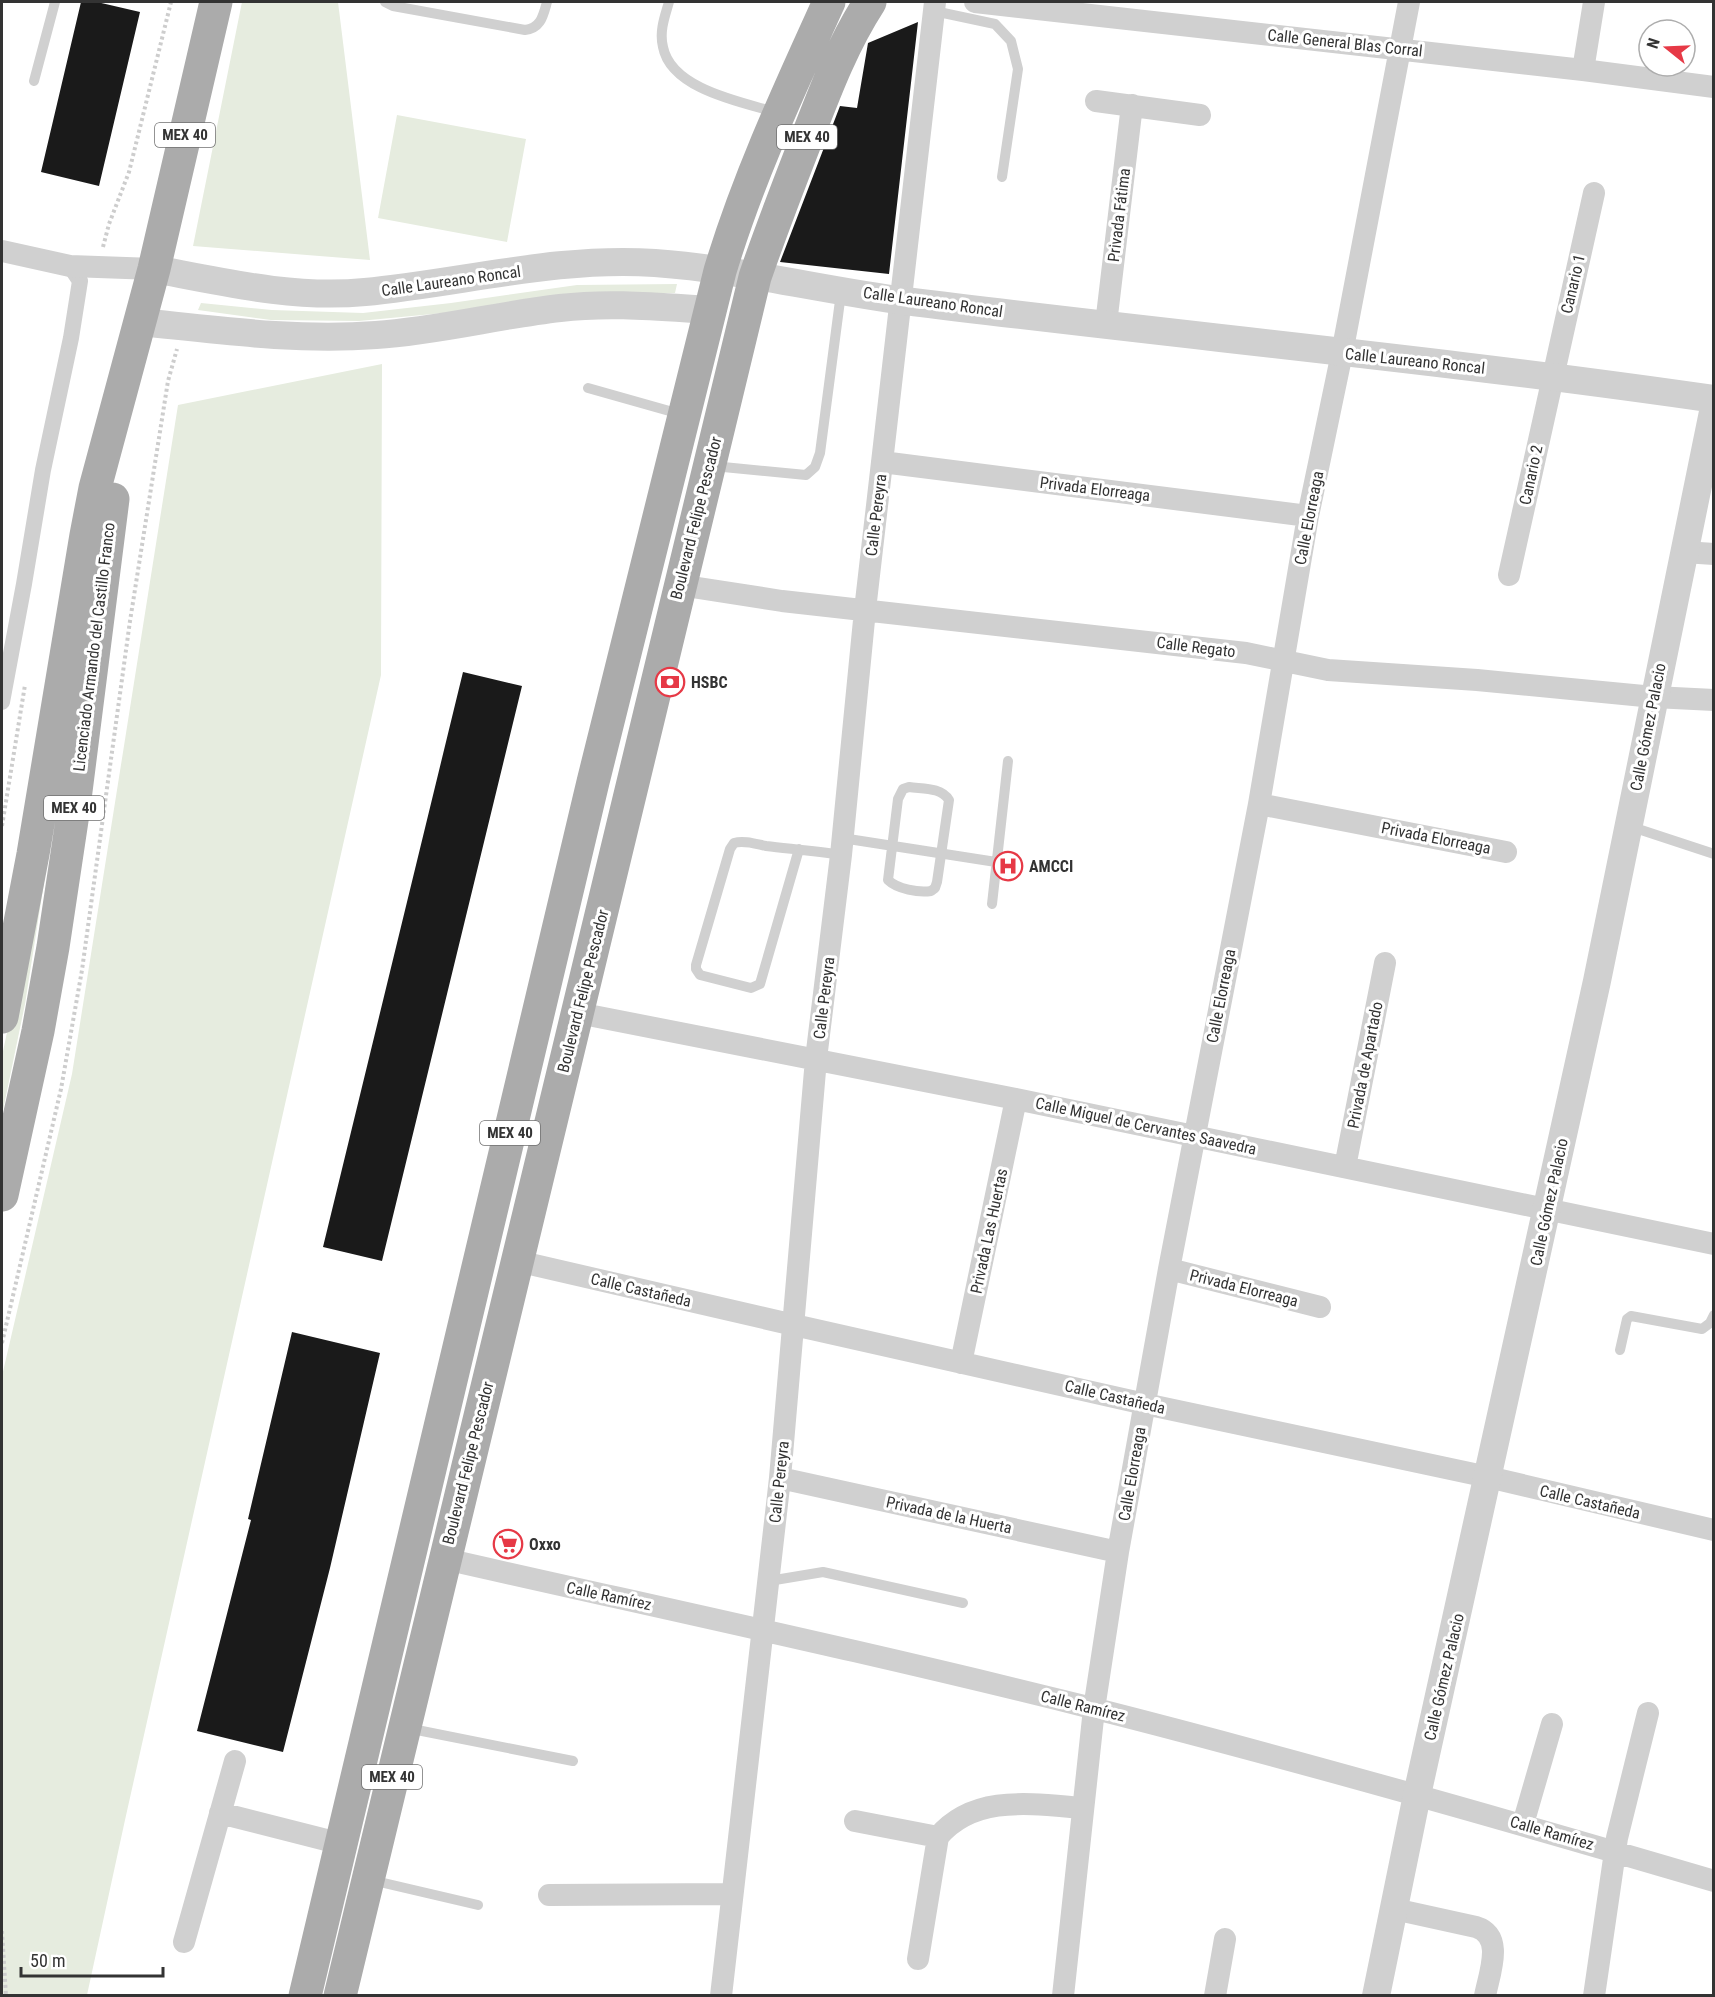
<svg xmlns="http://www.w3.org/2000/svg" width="1715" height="1997" font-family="'Roboto Condensed',sans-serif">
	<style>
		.green { fill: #e6ecdf }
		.building { fill: #1a1a1a }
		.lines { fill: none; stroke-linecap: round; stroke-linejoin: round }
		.path { stroke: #cdcdcd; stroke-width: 4; stroke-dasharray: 3 3; stroke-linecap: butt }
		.service { stroke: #d0d0d0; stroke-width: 10 }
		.pedestrian { stroke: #d0d0d0; stroke-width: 16 }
		.minor { stroke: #d0d0d0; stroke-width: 22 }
		.tertiary { stroke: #d0d0d0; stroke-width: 28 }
		.primary { stroke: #ababab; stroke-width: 33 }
		.labels { text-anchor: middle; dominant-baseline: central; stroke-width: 6; stroke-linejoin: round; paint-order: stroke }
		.shield { fill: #fff; stroke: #707070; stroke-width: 1.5 }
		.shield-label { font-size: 15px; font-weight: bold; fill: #333 }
		.street-label { font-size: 16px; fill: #333; stroke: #fff }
		.poi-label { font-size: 16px; font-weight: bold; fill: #333; stroke: #fff; text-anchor: start }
	</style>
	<rect width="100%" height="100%" fill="#fff"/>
	<!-- green -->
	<path class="green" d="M242 2H338L370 260 193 246Z
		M397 115 526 139 507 242 378 218Z
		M677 284 675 293 581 294 454 312 359 321 271 320 198 310 201 303 272 310 363 313 451 303 577 285Z
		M382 364 381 675 125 1820 87 1995H2V1376L72 1074 178 405Z
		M59 787 25 1004 2 1115V1056Z"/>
	<!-- building -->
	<path class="building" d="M81 2H97L140 12 99 186 41 172Z
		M918 22 889 274 780 262 840 106 857 108 868 43Z
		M463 672 522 686 382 1261 323 1247Z
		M292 1332 380 1353 330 1568 283 1752 197 1731 251 1520 248 1519Z"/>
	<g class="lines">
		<!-- path -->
		<path class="path" d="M103 247 109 224 129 172 171 2
			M2 826 25 685
			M2 1343 61 1089 82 970 130 621 168 381 177 349
			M2 1931 6 1996"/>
		<!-- service -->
		<path class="service" d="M385 2 393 6 525 30C541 28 543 16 547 2
			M669 2C665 16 659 31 663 47 671 89 741 102 775 112
			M934 11 995 24 1011 41 1018 69 1002 177
			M34 81 55 2
			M588 388 680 414
			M713 466 806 475 815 467 820 453 841 293
			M909 787C923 789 941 787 949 800L937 882 935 888 931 891C919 893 897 889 888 880L898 799 903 789Z
			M1629 826 1714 854
			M842 838 996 862
			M799 849 760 984 751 988 700 975 696 969V965L730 849 734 843C744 840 756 844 766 846 791 849 816 851 841 855
			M992 904 1008 761
			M1620 1350 1627 1319 1631 1316 1702 1329 1710 1323 1714 1315
			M769 1581 823 1572 963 1603
			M407 1728 573 1761
			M371 1880 478 1905"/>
		<!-- pedestrian -->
		<path class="pedestrian" d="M2 702 24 584 43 470 71 338 80 281 70 266"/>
		<!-- minor -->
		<path class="minor" d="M975 2 1583 70 1714 87
			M1583 70 1594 2
			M1096 101 1200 115
			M2 251 70 266 154 269
			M1106 324 1132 105
			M882 462 1308 516
			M1684 552 1714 554
			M1509 575 1594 193
			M679 585 782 601 1246 653 1328 670 1477 680 1654 697 1714 700
			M1259 804 1506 852
			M578 1013 1016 1099 1714 1244
			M1345 1167 1385 963
			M517 1261 794 1325 1145 1404 1488 1477 1714 1530
			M1169 1269 1320 1307
			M961 1363 1016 1099
			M780 1478 1118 1552
			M445 1559C661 1608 877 1654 1092 1708 1301 1761 1507 1820 1714 1881
			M220 1813 342 1844
			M855 1821 938 1837
			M1523 1824 1552 1724
			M549 1895 732 1894
			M1394 1909 1476 1927C1505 1936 1489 1974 1485 1996
			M184 1942 235 1761
			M918 1959 938 1837C974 1794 1032 1804 1083 1808
			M721 1996 780 1478 816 1059 841 855 865 610 935 2
			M1063 1996 1094 1709 1118 1552 1169 1269 1259 804 1308 516 1342 353 1409 2
			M1215 1996 1225 1939
			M1594 1996 1617 1838 1648 1713"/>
		<!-- tertiary -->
		<path class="tertiary" d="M154 269C223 282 294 299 365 292 460 283 559 256 655 263 739 269 822 290 905 301 1175 335 1445 360 1714 399
			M140 322C218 330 296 341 376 335 438 331 498 315 560 308 610 302 660 307 710 310
			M1376 1996 1417 1795 1597 981 1714 407"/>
		<!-- primary -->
		<path class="primary" d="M2 1017 33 854 86 535 95 488 154 269 216 2
			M2 1195 38 1031 53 947 74 807 113 499
			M305 1996 593 782 720 271C748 178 789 90 829 2
			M340 1996 755 277C772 227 791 179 810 130 827 86 844 42 870 2"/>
	</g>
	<!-- icons -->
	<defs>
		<g id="bank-ring" transform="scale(1.5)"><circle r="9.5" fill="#fff" stroke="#e63946" stroke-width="1.5"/><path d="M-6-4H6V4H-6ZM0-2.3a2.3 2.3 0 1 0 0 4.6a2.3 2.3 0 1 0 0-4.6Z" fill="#e63946"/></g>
		<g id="hospital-ring" transform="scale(1.5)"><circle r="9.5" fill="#fff" stroke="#e63946" stroke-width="1.5"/><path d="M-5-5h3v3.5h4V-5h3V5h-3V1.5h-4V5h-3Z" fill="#e63946"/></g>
		<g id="supermarket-ring" transform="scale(1.5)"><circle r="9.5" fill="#fff" stroke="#e63946" stroke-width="1.5"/><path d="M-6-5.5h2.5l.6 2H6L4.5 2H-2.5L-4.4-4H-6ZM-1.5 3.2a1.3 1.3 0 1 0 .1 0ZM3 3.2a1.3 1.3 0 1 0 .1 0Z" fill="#e63946"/></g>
	</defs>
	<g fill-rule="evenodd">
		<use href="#bank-ring" x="670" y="682"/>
		<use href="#hospital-ring" x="1008" y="866"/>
		<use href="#supermarket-ring" x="508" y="1544"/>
	</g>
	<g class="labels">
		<!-- shield labels -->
		<g class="shield">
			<rect x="155" y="123" width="60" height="24" rx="4.5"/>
			<rect x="777" y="125" width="60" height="24" rx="4.5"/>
			<rect x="44" y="796" width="60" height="24" rx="4.5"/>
			<rect x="480" y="1121" width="60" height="24" rx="4.5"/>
			<rect x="362" y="1765" width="60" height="24" rx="4.5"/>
		</g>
		<g class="shield-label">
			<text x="185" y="135">MEX 40</text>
			<text x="807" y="137">MEX 40</text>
			<text x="74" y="808">MEX 40</text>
			<text x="510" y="1133">MEX 40</text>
			<text x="392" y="1777">MEX 40</text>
		</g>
		<!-- street labels -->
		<g class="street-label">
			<text transform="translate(1345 43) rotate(6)">Calle General Blas Corral</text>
			<text transform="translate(1119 215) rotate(-83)">Privada Fátima</text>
			<text transform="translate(451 281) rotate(-8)">Calle Laureano Roncal</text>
			<text transform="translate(1573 284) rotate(-77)">Canario 1</text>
			<text transform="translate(933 302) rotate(8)">Calle Laureano Roncal</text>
			<text transform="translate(1415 361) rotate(6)">Calle Laureano Roncal</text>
			<text transform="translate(1531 475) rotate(-78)">Canario 2</text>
			<text transform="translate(1095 489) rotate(7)">Privada Elorreaga</text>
			<text transform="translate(876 515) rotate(-83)">Calle Pereyra</text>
			<text transform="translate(696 518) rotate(-76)">Boulevard Felipe Pescador</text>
			<text transform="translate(1309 518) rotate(-79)">Calle Elorreaga</text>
			<text transform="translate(94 647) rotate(-83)">Licenciado Armando del Castillo Franco</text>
			<text transform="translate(1196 647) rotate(7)">Calle Regato</text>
			<text transform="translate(1648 727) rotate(-79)">Calle Gómez Palacio</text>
			<text transform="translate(1436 838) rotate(11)">Privada Elorreaga</text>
			<text transform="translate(583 991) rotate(-76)">Boulevard Felipe Pescador</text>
			<text transform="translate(1221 996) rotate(-79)">Calle Elorreaga</text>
			<text transform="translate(824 998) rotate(-83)">Calle Pereyra</text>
			<text transform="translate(1365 1065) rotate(-79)">Privada de Apartado</text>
			<text transform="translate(1146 1126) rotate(12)">Calle Miguel de Cervantes Saavedra</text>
			<text transform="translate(1549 1202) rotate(-78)">Calle Gómez Palacio</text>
			<text transform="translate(989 1231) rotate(-78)">Privada Las Huertas</text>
			<text transform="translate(1244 1288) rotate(14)">Privada Elorreaga</text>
			<text transform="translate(641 1290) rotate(13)">Calle Castañeda</text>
			<text transform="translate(1115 1397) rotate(13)">Calle Castañeda</text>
			<text transform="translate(468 1463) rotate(-76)">Boulevard Felipe Pescador</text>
			<text transform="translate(1132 1474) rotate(-80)">Calle Elorreaga</text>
			<text transform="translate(779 1482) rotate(-84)">Calle Pereyra</text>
			<text transform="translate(1590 1502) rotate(13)">Calle Castañeda</text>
			<text transform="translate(949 1515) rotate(12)">Privada de la Huerta</text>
			<text transform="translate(609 1596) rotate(12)">Calle Ramírez</text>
			<text transform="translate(1444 1677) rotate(-77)">Calle Gómez Palacio</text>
			<text transform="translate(1083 1706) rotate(14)">Calle Ramírez</text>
			<text transform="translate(1552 1833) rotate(16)">Calle Ramírez</text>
		</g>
		<!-- poi labels -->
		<g class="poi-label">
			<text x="691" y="682">HSBC</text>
			<text x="1029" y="866">AMCCI</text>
			<text x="529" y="1544">Oxxo</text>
		</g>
	</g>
	<!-- border -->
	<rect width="1715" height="1997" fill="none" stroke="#333333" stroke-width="6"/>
	<!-- north arrow -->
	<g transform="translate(1667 48) rotate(288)"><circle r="28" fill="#ffffff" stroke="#adadad" stroke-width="1.5"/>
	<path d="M0-4.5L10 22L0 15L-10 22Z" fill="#e63946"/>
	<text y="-9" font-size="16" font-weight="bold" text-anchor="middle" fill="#333333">N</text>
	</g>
	<!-- scale -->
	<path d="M21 1967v9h142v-9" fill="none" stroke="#333333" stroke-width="3"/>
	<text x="30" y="1967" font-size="18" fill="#333333" stroke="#ffffff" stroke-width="4.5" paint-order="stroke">50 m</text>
</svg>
